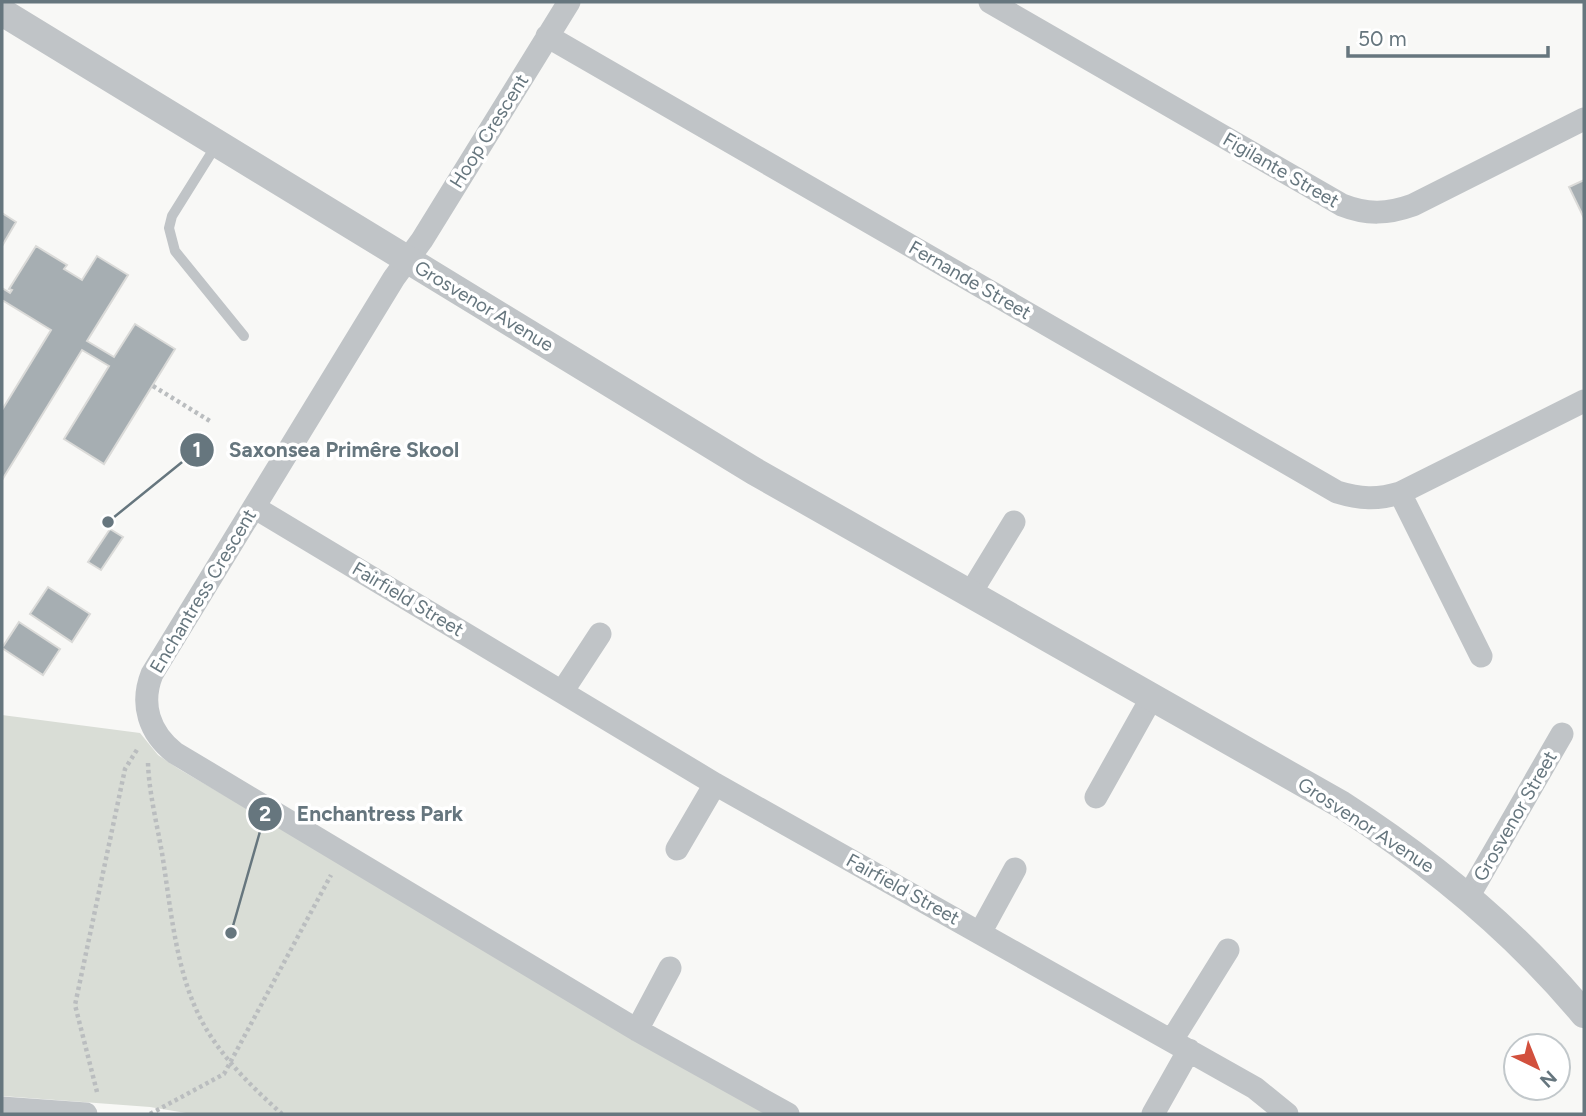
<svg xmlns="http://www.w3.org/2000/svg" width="1586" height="1116" font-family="Figtree,sans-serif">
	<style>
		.green { fill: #d9ddd6 }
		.building { fill: #a6aeb2; stroke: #dadad8; stroke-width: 2 }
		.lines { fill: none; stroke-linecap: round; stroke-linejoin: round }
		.path { stroke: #babdbf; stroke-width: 4.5; stroke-dasharray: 3.5 3.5; stroke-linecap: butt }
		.service { stroke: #c0c4c7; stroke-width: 10 }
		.minor { stroke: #c0c4c7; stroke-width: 23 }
		.tertiary { stroke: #c0c4c7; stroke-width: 28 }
		.labels { text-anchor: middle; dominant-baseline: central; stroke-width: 7; stroke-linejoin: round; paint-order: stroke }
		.street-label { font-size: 19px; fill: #66767e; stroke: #fff }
		.leader { fill: none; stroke: #66767e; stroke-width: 2.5 }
		.callout-dot { fill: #66767e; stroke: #fff; stroke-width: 2.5 }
		.mark-label { font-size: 21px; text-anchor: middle; font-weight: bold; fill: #fff }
		.callout-label { font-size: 21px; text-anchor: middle; font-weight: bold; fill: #66767e; stroke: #fff; stroke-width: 7; stroke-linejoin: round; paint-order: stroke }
	</style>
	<rect width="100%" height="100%" fill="#f8f8f6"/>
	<!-- green -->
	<path class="green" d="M2 715 140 733 158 755 179 769 771 1114H192L150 1107 2 1096Z"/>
	<!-- building -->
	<path class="building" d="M1584 180V218L1569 187Z
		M2 213 16 222 2 246Z
		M36 246 67 265 64 269 82 280 97 256 128 275 87 341 114 357 135 324 175 349 104 464 64 439 109 366 82 350 2 480V410L51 330 2 300V288L10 293 12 290 9 289Z
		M110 529 123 537 101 570 88 562Z
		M48 587 90 614 72 642 30 614Z
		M19 622 60 649 43 675 2 648Z"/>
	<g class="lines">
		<!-- path -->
		<path class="path" d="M153 386 210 421
			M148 763C149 793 157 824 162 853 171 909 176 976 204 1025 223 1059 253 1088 282 1114
			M97 1092 75 1005 125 769 138 748
			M150 1114 224 1074 331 875"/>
		<!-- service -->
		<path class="service" d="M217 144 172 216 169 228 175 251 244 336"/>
		<!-- minor -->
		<path class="minor" d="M569 2 422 240 394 278 152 674C140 704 149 733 175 753L637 1030 788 1114
			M990 2 1342 205C1367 215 1388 214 1413 205L1584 119
			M547 36 1337 492C1360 499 1377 500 1400 493L1584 401
			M1400 493 1481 656
			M254 507 715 784 1255 1088 1287 1114
			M970 594 1014 522
			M562 692 600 634
			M1096 797 1152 697
			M677 849 715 784
			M1468 897 1562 734
			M980 933 1015 869
			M637 1030 670 968
			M1172 1040 1228 950
			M2 1108 86 1114
			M1153 1114 1189 1050"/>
		<!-- tertiary -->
		<path class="tertiary" d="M2 12 754 471 1342 805C1432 863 1515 931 1584 1014"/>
	</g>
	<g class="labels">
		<!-- street labels -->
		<g class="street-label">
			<text transform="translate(489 131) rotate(-58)">Hoop Crescent</text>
			<text transform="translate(1281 170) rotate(30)">Figilante Street</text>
			<text transform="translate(970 280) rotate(30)">Fernande Street</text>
			<text transform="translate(484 306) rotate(31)">Grosvenor Avenue</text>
			<text transform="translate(203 591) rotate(-59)">Enchantress Crescent</text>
			<text transform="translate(408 599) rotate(31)">Fairfield Street</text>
			<text transform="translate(1515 816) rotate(-60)">Grosvenor Street</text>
			<text transform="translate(1366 825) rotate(33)">Grosvenor Avenue</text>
			<text transform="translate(903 889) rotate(29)">Fairfield Street</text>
		</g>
	</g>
	<!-- callouts -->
	<path class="leader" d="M108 522L197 450M231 933L265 814"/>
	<g class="callout-dot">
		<circle cx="108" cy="522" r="7"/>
		<circle cx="231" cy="933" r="7"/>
		<circle cx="197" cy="450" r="18"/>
		<circle cx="265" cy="814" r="18"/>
	</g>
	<g class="mark-label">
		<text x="197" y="457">1</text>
		<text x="265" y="821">2</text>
	</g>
	<g class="callout-label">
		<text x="344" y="457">Saxonsea Primêre Skool</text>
		<text x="380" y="821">Enchantress Park</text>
	</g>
	<!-- border -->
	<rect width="1586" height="1116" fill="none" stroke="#66767e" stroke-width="7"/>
	<!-- north arrow -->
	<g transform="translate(1537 1067) rotate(137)"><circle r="33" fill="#ffffff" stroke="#c2c8cb" stroke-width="2"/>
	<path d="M0-5L12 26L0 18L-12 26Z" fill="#d2503d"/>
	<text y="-10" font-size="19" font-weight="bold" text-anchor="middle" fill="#66767e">N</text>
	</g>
	<!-- scale -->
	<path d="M1348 46v10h200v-10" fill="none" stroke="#66767e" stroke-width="3.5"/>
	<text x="1358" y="46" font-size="21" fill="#66767e" stroke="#ffffff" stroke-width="5" paint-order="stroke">50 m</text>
</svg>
